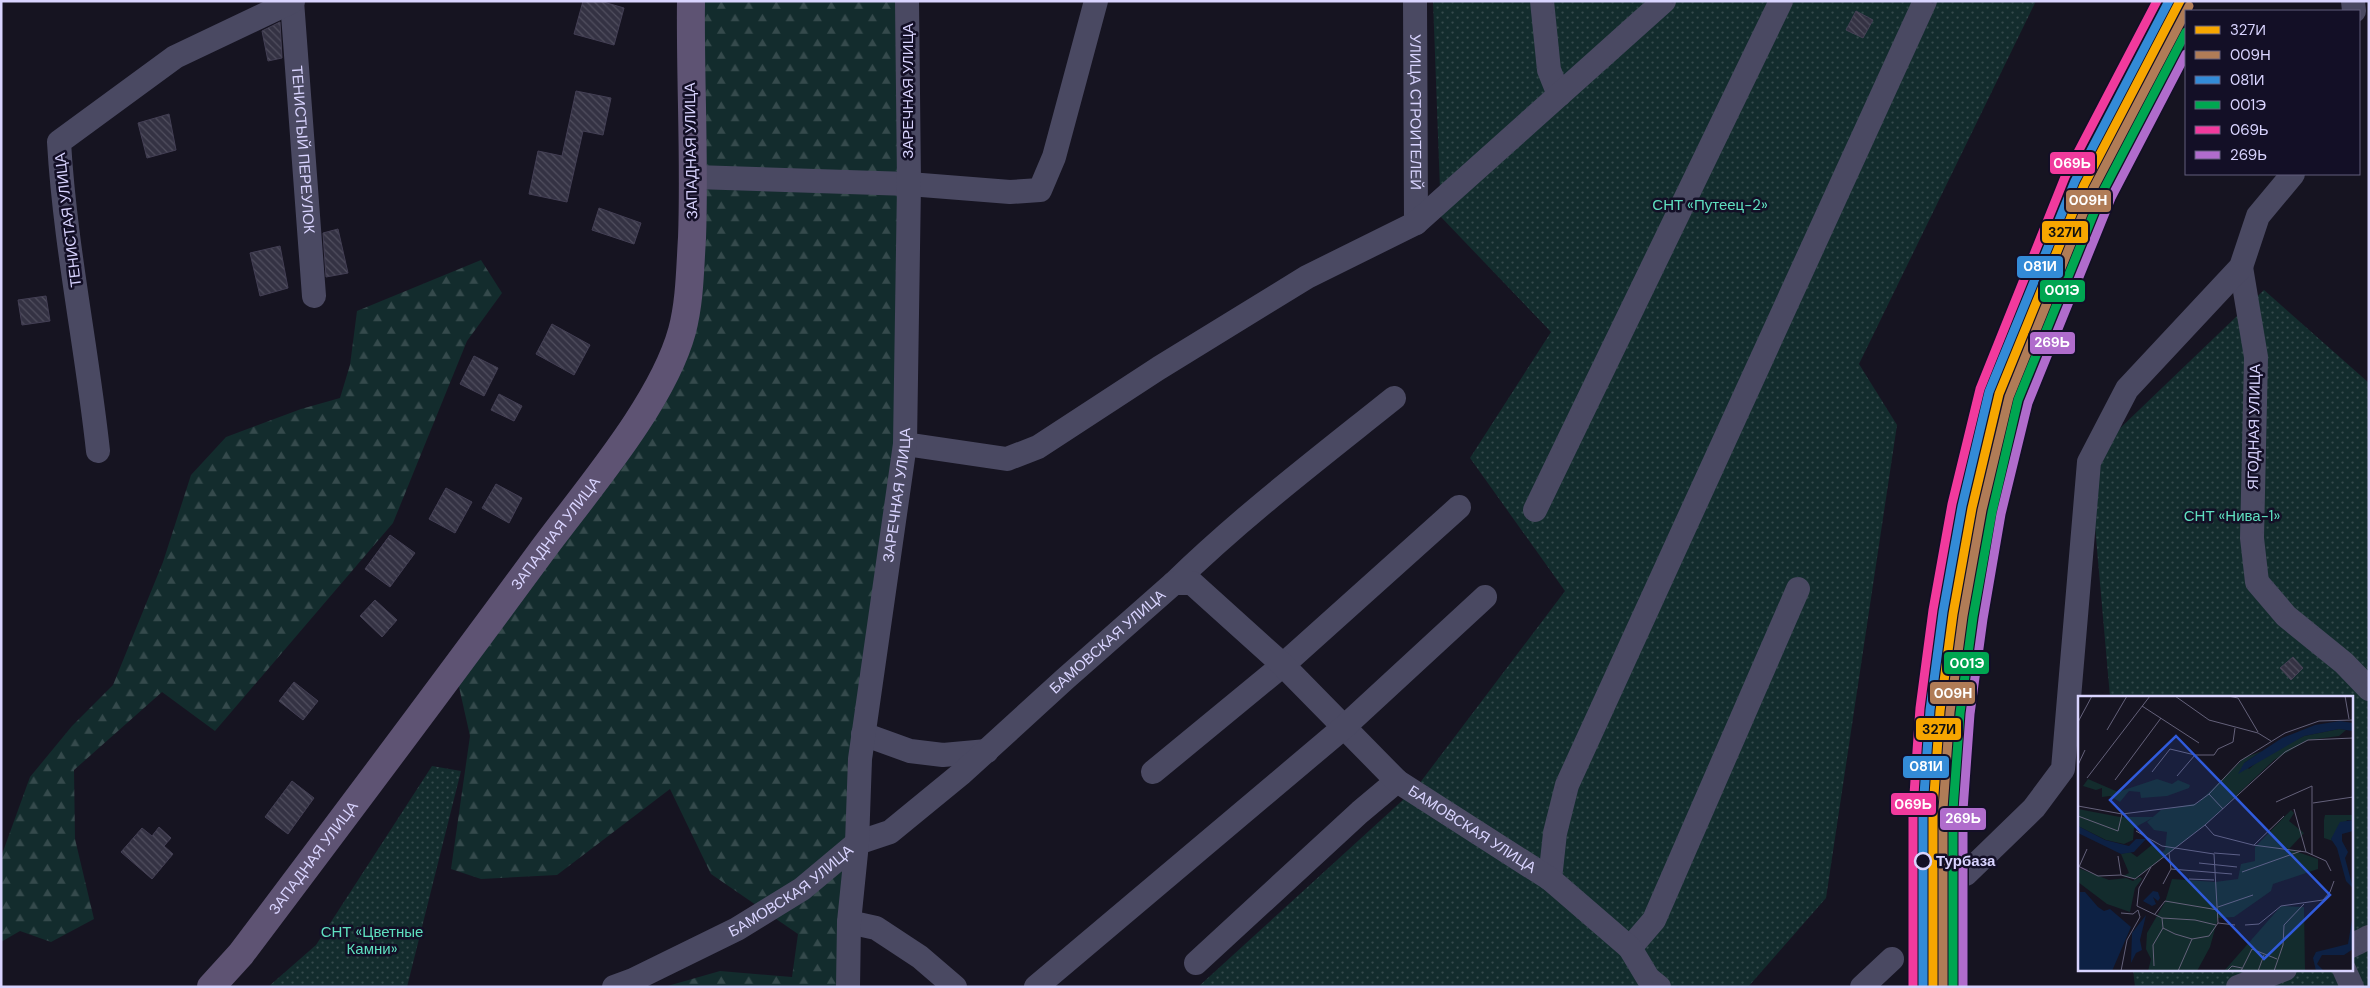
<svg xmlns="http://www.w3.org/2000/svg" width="2370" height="988" font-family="'DM Sans',sans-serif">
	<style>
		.forest { fill: url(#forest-firs) }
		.garden { fill: url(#garden-dots) }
		.building { fill: url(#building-back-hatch); stroke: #433f54 }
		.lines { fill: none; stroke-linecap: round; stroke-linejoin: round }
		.minor { stroke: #4a4962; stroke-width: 24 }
		.major { stroke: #5e5373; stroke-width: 28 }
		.rail-1-casing { stroke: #130f26; stroke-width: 12 }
		.rail-2-casing { stroke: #130f26; stroke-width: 12 }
		.rail-3-casing { stroke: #130f26; stroke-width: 12 }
		.rail-4-casing { stroke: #130f26; stroke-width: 12 }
		.rail-5-casing { stroke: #130f26; stroke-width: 12 }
		.rail-6-casing { stroke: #130f26; stroke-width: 12 }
		.rail-1 { stroke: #f7a600; stroke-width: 9 }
		.rail-2 { stroke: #b07c57; stroke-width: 9 }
		.rail-3 { stroke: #338bd7; stroke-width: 9 }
		.rail-4 { stroke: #00a651; stroke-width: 9 }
		.rail-5 { stroke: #f13a9d; stroke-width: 9 }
		.rail-6 { stroke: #b06ccc; stroke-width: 9 }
		.stop-dot { fill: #130f26; stroke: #d9d4ff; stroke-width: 2.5 }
		.labels { text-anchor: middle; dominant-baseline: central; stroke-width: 5; stroke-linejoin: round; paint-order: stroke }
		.street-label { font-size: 15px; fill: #d9d4ff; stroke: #130f26 }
		.park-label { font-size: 15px; fill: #5fe0c0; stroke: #130f26 }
		.stop-label { font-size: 15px; font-weight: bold; fill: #d9d4ff; stroke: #130f26; text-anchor: start }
		.inset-road { fill: none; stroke: #64617a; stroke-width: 1 }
		.view { fill: #305bdc; fill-opacity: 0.15; stroke: #305bdc; stroke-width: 2.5 }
		.inset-edge { fill: none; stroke: #d9d4ff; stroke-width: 2.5 }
		.line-badge { stroke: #130f26; stroke-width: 2 }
		.badge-label { font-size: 14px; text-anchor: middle; font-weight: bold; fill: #fff }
		.pale-badge-label { font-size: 14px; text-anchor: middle; font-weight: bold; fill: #111 }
	</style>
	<defs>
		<pattern id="forest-firs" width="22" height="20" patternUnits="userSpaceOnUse" patternTransform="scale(1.25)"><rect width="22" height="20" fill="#132c2d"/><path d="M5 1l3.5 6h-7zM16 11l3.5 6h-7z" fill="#354a4c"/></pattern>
		<pattern id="garden-dots" width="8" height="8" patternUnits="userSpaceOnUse" patternTransform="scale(1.25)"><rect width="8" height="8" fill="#132c2d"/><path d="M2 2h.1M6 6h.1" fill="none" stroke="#354a4c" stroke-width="1.8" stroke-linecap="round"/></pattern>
		<pattern id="building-back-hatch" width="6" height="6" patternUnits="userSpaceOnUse" patternTransform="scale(1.25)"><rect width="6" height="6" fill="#343243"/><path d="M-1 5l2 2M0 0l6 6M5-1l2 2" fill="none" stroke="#514f5f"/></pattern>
	</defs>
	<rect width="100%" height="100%" fill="#161421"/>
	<!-- forest -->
	<path class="forest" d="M691 1H907L905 444 848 987H664L720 971 792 977 798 934 711 874 670 789 557 875 481 879 451 869 470 736 455 669 682 331Z
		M481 260 502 293 467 341 393 523 215 731 162 692 74 770 75 839 94 919 51 942 20 931 1 942V857L30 777 72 726 113 685 163 562 191 475 226 437 301 409 340 398 350 365 357 311Z"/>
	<!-- garden -->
	<path class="garden" d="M1433 1H2036L1859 364 1897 425 1826 898 1748 987H1198L1416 788 1565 591 1470 458 1551 332 1441 217Z
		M2264 290 2369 383V987H2135L2133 969H2351V697H2110L2089 458Z
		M432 766 461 771 407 987H268L316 945Z"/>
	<!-- building -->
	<path class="building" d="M583 1H600L624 8 614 45 574 34Z
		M1856 11 1873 20 1863 38 1846 30Z
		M280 22 282 58 268 61 262 31Z
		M576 91 611 98 603 135 583 131 567 202 529 194 538 151 562 156Z
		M169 114 176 150 147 158 138 123Z
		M599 208 641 223 634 244 592 230Z
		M338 229 348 273 326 277 323 233Z
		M280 246 288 288 260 296 250 253Z
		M46 296 50 321 22 325 18 300Z
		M552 324 590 345 574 375 536 354Z
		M474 356 498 368 484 396 460 384Z
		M499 394 522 406 514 421 491 410Z
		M496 484 522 498 509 523 482 508Z
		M446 488 472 502 455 533 429 519Z
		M390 535 415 553 390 587 365 569Z
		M375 600 397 620 382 637 360 616Z
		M2293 657 2303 668 2291 680 2280 668Z
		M294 682 318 701 303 720 279 701Z
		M292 781 314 798 288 834 265 817Z
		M159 827 171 838 164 846 173 854 152 879 121 852 142 828 152 836Z"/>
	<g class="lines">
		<!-- minor -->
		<g class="minor">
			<path id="s1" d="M292 1 314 296"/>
			<path id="s2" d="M1415 1 1416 223"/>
			<path d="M1542 1 1549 70 1559 95"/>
			<path d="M2353 1 2354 11"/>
			<path d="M695 177 909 184 1010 192 1040 190 1054 157 1096 1"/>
			<path d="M2241 267 2256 357 2252 538 2257 582 2286 616 2344 663 2369 689"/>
			<path d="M905 444 1007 459 1038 447 1159 368 1307 277 1416 223 1664 1"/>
			<path d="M98 451C87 348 65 246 59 142L175 57 293 1"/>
			<path d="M1535 510 1781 1"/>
			<path d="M1174 583C1243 516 1319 458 1394 398"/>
			<path d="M863 734 910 751 943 755 987 751"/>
			<path d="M1153 772 1283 665 1459 507"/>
			<path d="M1966 874 2034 808 2063 769 2089 462 2127 389 2241 267 2258 216 2293 174"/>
			<path d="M1550 879 1555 833 1567 785 1925 1"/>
			<path d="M849 922 876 928 920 957 955 987"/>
			<path d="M2351 946 2369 937"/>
			<path d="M1630 948 1654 920 1798 589"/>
			<path d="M1196 963 1360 812 1397 781"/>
			<path d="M2344 969 2352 987"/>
			<path id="s3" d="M614 987 633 980 737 929 802 889 857 843 890 832 962 773 1065 679 1174 583H1192L1283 665 1397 781 1550 879 1630 948 1648 978 1659 987"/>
			<path id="s4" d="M848 987 849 922 857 843 860 759 905 444 909 184 907 1"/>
			<path d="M1036 987 1343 728 1485 597"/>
			<path d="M1862 987 1892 959"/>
			<path d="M2238 987 2285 969"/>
		</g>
		<!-- major -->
		<path class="major" id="s5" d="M211 987 241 954C342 820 442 687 541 552 586 491 662 404 682 331 690 301 690 268 692 238 695 159 690 80 691 1"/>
		<!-- rail-1 casing -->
		<g class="rail-1-casing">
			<path id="rail-1" d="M1933 987V809L1940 711 1953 614 1972 508 1999 394 2084 185 2180 1"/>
		</g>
		<!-- rail-2 casing -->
		<g class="rail-2-casing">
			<path id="rail-2" d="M1943 987V809L1950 712 1963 616 1982 510 2009 397 2093 189 2189 6"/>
		</g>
		<!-- rail-3 casing -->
		<g class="rail-3-casing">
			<path id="rail-3" d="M1923 987V809L1930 710 1943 612 1962 506 1989 392 2075 181 2169 1"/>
		</g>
		<!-- rail-4 casing -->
		<g class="rail-4-casing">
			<path id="rail-4" d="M1953 987V810L1960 713 1973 617 1992 512 2018 400 2102 193 2186 32"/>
		</g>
		<!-- rail-5 casing -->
		<g class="rail-5-casing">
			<path id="rail-5" d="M1913 987V809L1920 708 1933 610 1952 504 1980 389 2065 177 2157 1"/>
		</g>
		<!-- rail-6 casing -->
		<g class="rail-6-casing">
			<path id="rail-6" d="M1963 987V810L1970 714 1983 619 2001 514 2028 403 2111 198 2186 54"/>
		</g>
		<!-- rail-1 -->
		<use href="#rail-1" class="rail-1"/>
		<!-- rail-2 -->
		<use href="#rail-2" class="rail-2"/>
		<!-- rail-3 -->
		<use href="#rail-3" class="rail-3"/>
		<!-- rail-4 -->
		<use href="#rail-4" class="rail-4"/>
		<!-- rail-5 -->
		<use href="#rail-5" class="rail-5"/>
		<!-- rail-6 -->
		<use href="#rail-6" class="rail-6"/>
	</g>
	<!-- markers -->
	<circle class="stop-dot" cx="1923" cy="861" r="8"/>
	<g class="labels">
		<!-- street labels -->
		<g class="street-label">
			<text transform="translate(908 91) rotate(-90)">ЗАРЕЧНАЯ УЛИЦА</text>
			<text stroke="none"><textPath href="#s2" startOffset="111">УЛИЦА СТРОИТЕЛЕЙ</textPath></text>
			<text stroke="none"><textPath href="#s1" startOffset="149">ТЕНИСТЫЙ ПЕРЕУЛОК</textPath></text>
			<text transform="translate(691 151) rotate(-91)">ЗАПАДНАЯ УЛИЦА</text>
			<text transform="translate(68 220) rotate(-97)">ТЕНИСТАЯ УЛИЦА</text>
			<text transform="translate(2254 427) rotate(-89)">ЯГОДНАЯ УЛИЦА</text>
			<text stroke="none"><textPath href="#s4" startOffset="495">ЗАРЕЧНАЯ УЛИЦА</textPath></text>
			<text stroke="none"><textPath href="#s5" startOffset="570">ЗАПАДНАЯ УЛИЦА</textPath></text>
			<text stroke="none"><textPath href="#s3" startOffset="608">БАМОВСКАЯ УЛИЦА</textPath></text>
			<text stroke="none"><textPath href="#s3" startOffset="1089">БАМОВСКАЯ УЛИЦА</textPath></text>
			<text stroke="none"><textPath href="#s5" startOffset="165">ЗАПАДНАЯ УЛИЦА</textPath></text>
			<text stroke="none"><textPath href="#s3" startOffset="202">БАМОВСКАЯ УЛИЦА</textPath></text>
		</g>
		<!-- park labels -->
		<g class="park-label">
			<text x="1710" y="205">СНТ «Путеец-2»</text>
			<text x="2232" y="516">СНТ «Нива-1»</text>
			<text x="372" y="932">СНТ «Цветные<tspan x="372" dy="17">Камни»</tspan></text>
		</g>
		<!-- stop labels -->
		<g class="stop-label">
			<text x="1936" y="861">Турбаза</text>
		</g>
	</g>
	<!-- overview -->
	<g transform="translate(2078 696)">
		<rect width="275" height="275" fill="#161421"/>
		<path d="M270 123 253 143 255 145 246 142V124Z" fill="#132c2d"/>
		<path d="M261 33 268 34 261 40 230 44 196 64 127 129 57 183 45 180 51 177 43 158 52 156 59 161 75 148 84 156 87 154 89 136 76 134 69 126 83 114 120 107 166 62 184 55 166 67 171 73 186 60 226 40ZM10 83 40 96 79 83 94 88 100 84 112 89 111 92 89 100 63 102 62 96 51 95 42 106 32 100 24 101V92L18 94 5 90ZM247 119H275V124H246Z" fill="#132c2d"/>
		<path d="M0 113 42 121H76L56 132 55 144 46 148 28 144 0 130ZM213 114 216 117 211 125 226 137 211 153 240 163V173L195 188 193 195 156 221 140 222 132 251 119 275H70L73 263 68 253 69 237 87 206 94 183 137 186 160 183 163 168 177 165V151ZM0 172 31 184 48 182 55 185 62 181 64 183 57 192 52 216 29 208 0 186ZM203 210 226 211 227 275H146Z" fill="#132c2d"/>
		<path d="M262 25 275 27V35L261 33 226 40 160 78 166 67 204 42 237 29ZM275 124V135L264 138V145L270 156 267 162 275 192 268 185 259 152 253 143 262 126ZM0 130 27 144 51 150 58 143H68L56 156 43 158 0 137ZM75 195 80 196 82 202 80 205 75 201 78 208 74 210 65 205ZM2 196H7L20 211 26 215 32 213 53 231 34 275H0ZM275 218V253L266 259H244L239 268 246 275H238L235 262 238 256 270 248ZM68 219 62 244 64 254 58 257 53 267 54 237Z" fill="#0d2144"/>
		<path class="inset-road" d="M97 0 131 24 180 37 193 45M150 0 160 2 180 36M267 0 271 23M64 10 121 47M0 26 14 0M29 34 49 0M0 69 7 54M74 76 92 53 117 59H136L140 53 155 46 157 32M99 80 117 59M9 82 72 0M37 84 83 22M131 98 145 113M198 106 234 90V159M235 107 275 101M0 110 44 118 116 109 131 98 162 65 207 37 241 25 275 24M216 113 228 156M0 120 40 135 44 118M127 129 136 139 175 149 228 156 248 165 253 175M58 135 84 150 136 158 140 227 131 240 114 243 97 238 85 232 84 222 59 210 61 192 73 171M176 149 206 120M136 157 162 159M40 160 43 179 57 183 127 129 207 56 230 44 275 42M121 167 159 171M0 170 20 180 43 179M1 171 9 153M93 173 154 178M164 176 223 155M111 183 136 184M85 188 93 173 91 157M140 211 175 199M43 217 55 218 60 214M77 218 87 205 140 214M84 222 117 224 138 229M140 227 157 229M167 229 181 228 203 210 245 204 252 196 256 185M76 270 75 249 85 232M43 275 49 244 62 221 60 214M100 275 114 243M149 275 154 270 164 272M163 275 174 253 199 263M180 275 186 259M196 275 205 249 206 229 226 208"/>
		<path class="view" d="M98 40 252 199 186 263 32 104Z"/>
		<rect width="275" height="275" class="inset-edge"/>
	</g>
	<g class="line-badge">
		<rect x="2049" y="151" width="47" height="24" rx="5" fill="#f13a9d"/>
		<rect x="2065" y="189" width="47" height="24" rx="5" fill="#b07c57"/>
		<rect x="2041" y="220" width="48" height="24" rx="5" fill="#f7a600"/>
		<rect x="2016" y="255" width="48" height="24" rx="5" fill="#338bd7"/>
		<rect x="2039" y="279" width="47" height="24" rx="5" fill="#00a651"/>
		<rect x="2029" y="331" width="47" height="24" rx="5" fill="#b06ccc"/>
		<rect x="1943" y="651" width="47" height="24" rx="5" fill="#00a651"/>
		<rect x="1929" y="681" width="47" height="24" rx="5" fill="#b07c57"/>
		<rect x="1915" y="717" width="47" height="24" rx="5" fill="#f7a600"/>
		<rect x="1902" y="755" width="48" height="24" rx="5" fill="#338bd7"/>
		<rect x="1890" y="792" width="47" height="24" rx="5" fill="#f13a9d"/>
		<rect x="1939" y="807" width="48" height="24" rx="5" fill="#b06ccc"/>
	</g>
	<g class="badge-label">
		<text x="2072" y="168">069Ь</text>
		<text x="2088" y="205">009Н</text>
		<text x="2040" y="271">081И</text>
		<text x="2062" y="295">001Э</text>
		<text x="2052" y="347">269Ь</text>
		<text x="1967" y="668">001Э</text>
		<text x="1953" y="698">009Н</text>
		<text x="1926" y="771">081И</text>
		<text x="1913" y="809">069Ь</text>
		<text x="1963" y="823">269Ь</text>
	</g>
	<g class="pale-badge-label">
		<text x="2065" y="237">327И</text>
		<text x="1939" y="734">327И</text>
	</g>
	<!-- border -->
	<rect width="2370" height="988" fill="none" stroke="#d9d4ff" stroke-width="5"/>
	<!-- legend -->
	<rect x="2185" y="10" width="175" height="165" fill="#130f26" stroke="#625e7d"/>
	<rect x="2195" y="26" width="25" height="8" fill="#f7a600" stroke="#625e7d"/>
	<text x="2230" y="35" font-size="15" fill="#d9d4ff">327И</text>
	<rect x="2195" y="51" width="25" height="8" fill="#b07c57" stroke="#625e7d"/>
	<text x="2230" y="60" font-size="15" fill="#d9d4ff">009Н</text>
	<rect x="2195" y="76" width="25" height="8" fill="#338bd7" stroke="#625e7d"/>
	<text x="2230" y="85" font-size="15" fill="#d9d4ff">081И</text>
	<rect x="2195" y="101" width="25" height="8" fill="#00a651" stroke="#625e7d"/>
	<text x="2230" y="110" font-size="15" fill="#d9d4ff">001Э</text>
	<rect x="2195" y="126" width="25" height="8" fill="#f13a9d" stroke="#625e7d"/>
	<text x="2230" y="135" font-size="15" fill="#d9d4ff">069Ь</text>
	<rect x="2195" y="151" width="25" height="8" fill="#b06ccc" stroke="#625e7d"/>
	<text x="2230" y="160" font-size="15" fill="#d9d4ff">269Ь</text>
</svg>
